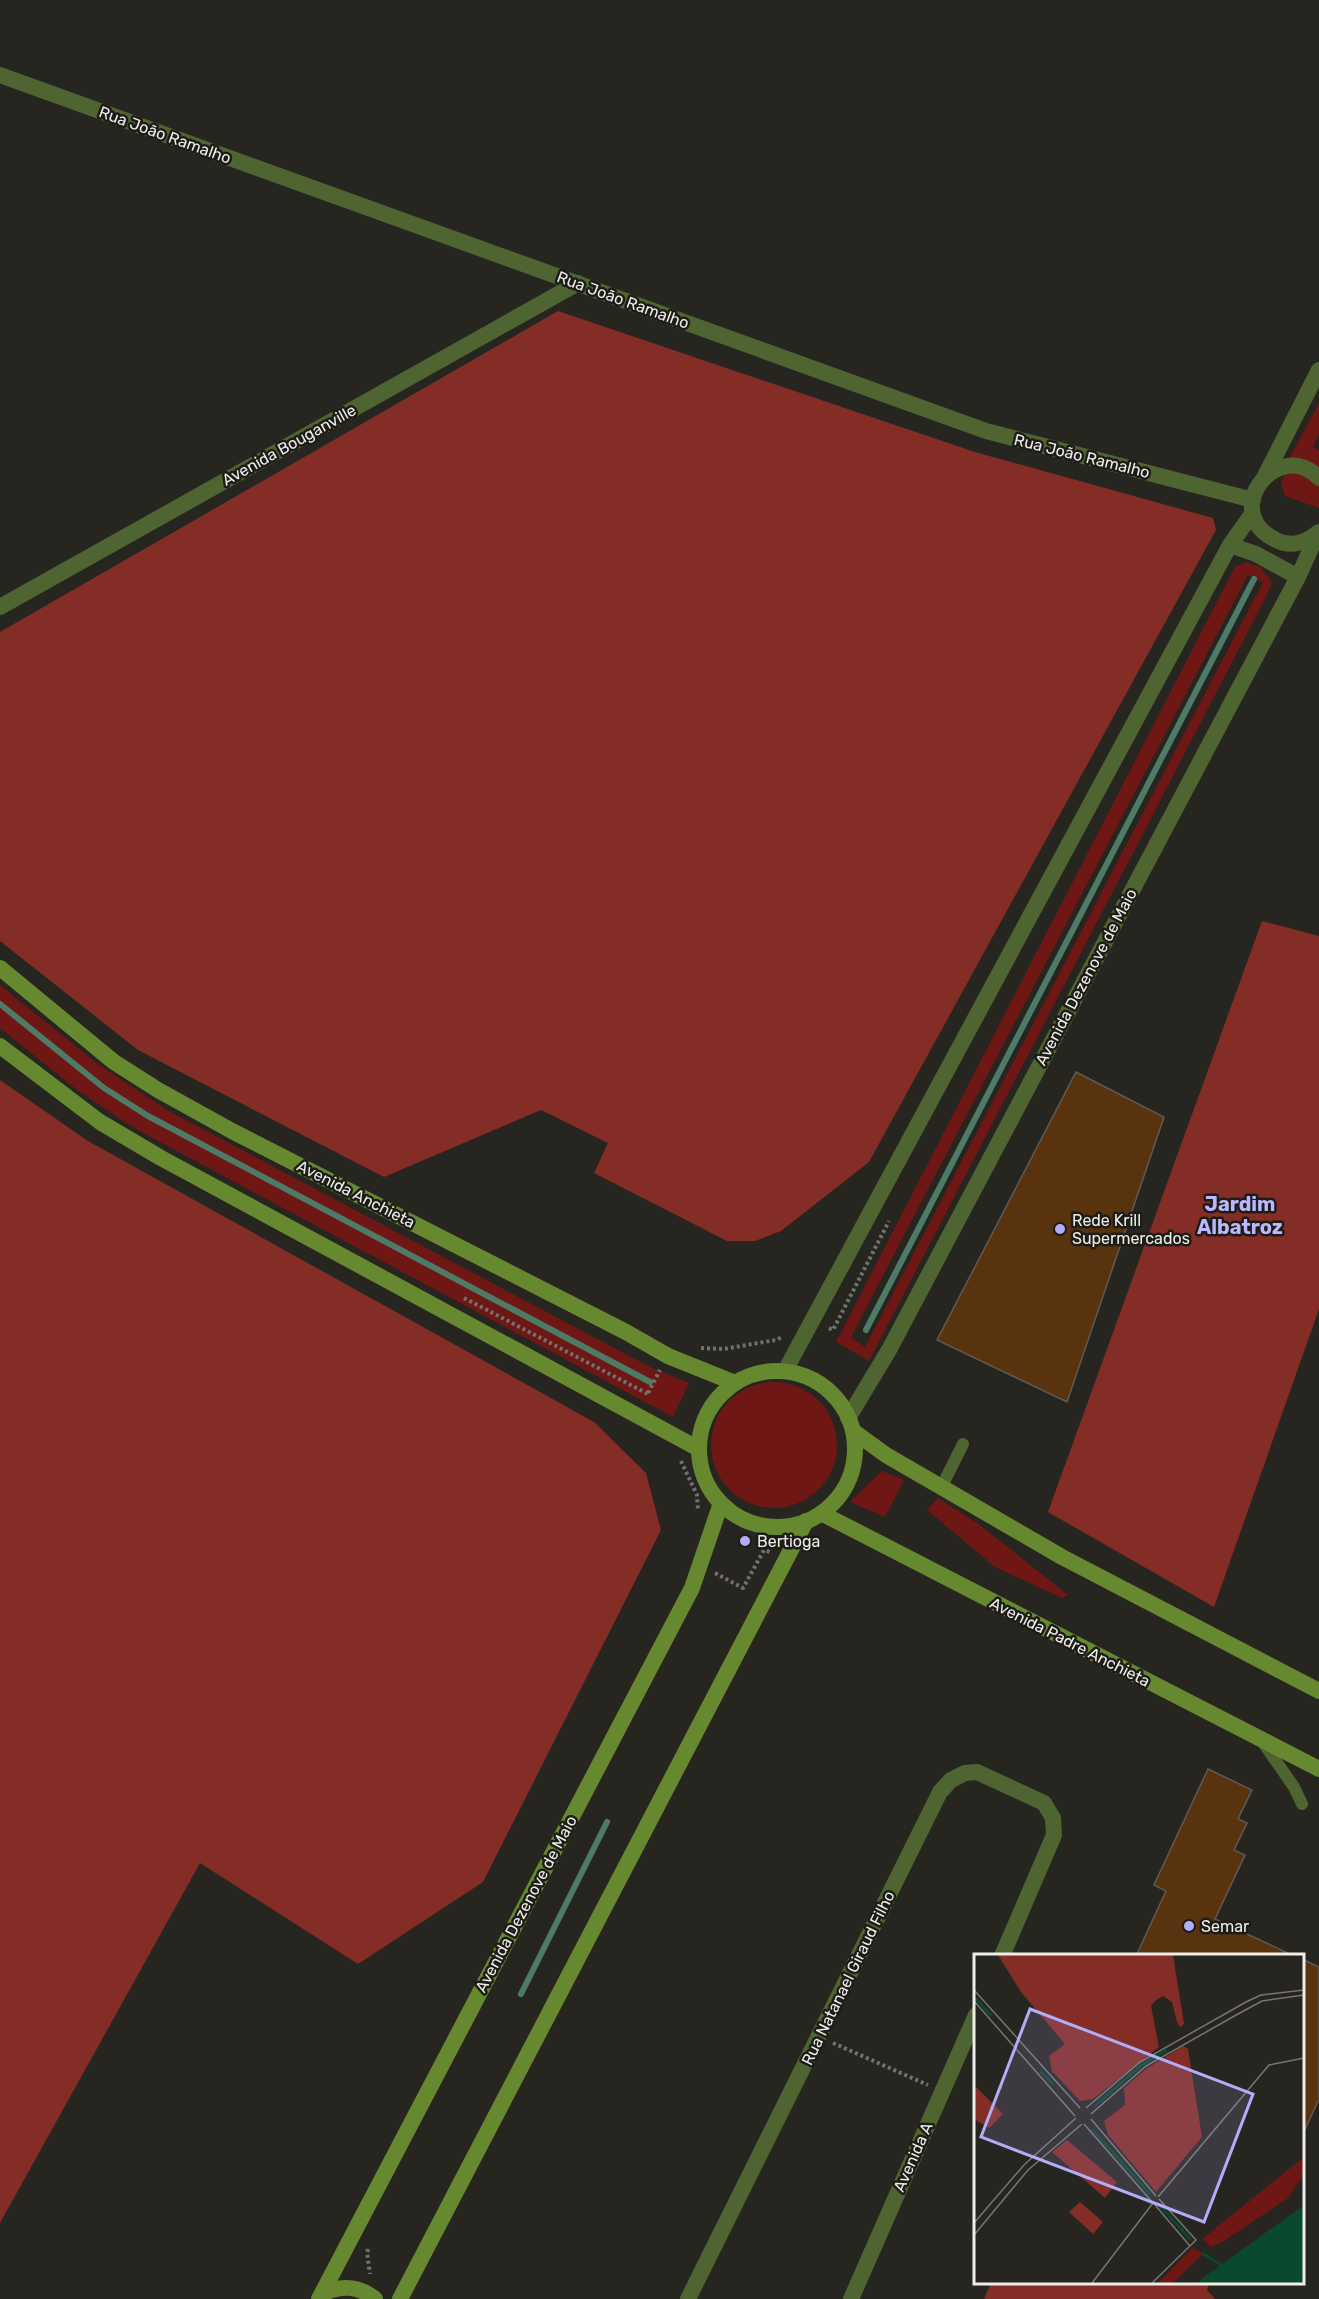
<svg xmlns="http://www.w3.org/2000/svg" width="1319" height="2299" font-family="Rubik,sans-serif">
	<style>
		.green { fill: #6e1714; fill-rule: evenodd }
		.forest { fill: #842c26 }
		.lines { fill: none; stroke-linecap: round; stroke-linejoin: round }
		.stream { stroke: #4e7a68; stroke-width: 6 }
		.building { fill: #59330e; stroke: #5f5a55; stroke-width: 1.5 }
		.path { stroke: #73716d; stroke-width: 4; stroke-dasharray: 3 3; stroke-linecap: butt }
		.service { stroke: #4f6531; stroke-width: 12 }
		.minor { stroke: #4f6531; stroke-width: 16 }
		.tertiary { stroke: #4f6531; stroke-width: 16 }
		.secondary { stroke: #668930; stroke-width: 16 }
		.poi-dot { fill: #b2adf9; stroke: #1d1c17; stroke-width: 2 }
		.labels { text-anchor: middle; dominant-baseline: central; stroke-width: 5; stroke-linejoin: round; paint-order: stroke }
		.street-label { font-size: 16px; fill: #eeede9; stroke: #1d1c17 }
		.poi-label { font-size: 16px; fill: #eeede9; stroke: #1d1c17; text-anchor: start }
		.quarter-label { font-size: 20px; font-weight: bold; fill: #bbb6fe; stroke: #1d1c17 }
		.inset-river { fill: none; stroke: #0a4830; stroke-width: 3 }
		.inset-road { fill: none; stroke: #777570; stroke-width: 1.5 }
		.view { fill: #b2adf9; fill-opacity: 0.15; stroke: #b2adf9; stroke-width: 3 }
		.inset-edge { fill: none; stroke: #eeede9; stroke-width: 3 }
	</style>
	<rect width="100%" height="100%" fill="#272520"/>
	<!-- green -->
	<path class="green" d="M1319 403V434L1313 447 1319 450V508L1285 496 1281 484 1288 461Z
		M1247 562 1260 567 1272 582 1266 597 869 1361 836 1342 1228 580 1236 566ZM1248 575 1263 582 865 1347 851 1337Z
		M0 985 98 1064 167 1110 652 1368 689 1383 673 1417 132 1127 77 1090 0 1028Z
		M711 1445a63 63 0 1 1 126 0a63 63 0 1 1-126 0Z
		M882 1471 904 1480 885 1517 850 1502Z
		M938 1498 980 1525 1068 1595 1062 1598 995 1567 927 1510Z"/>
	<!-- forest -->
	<path class="forest" d="M558 311 975 452 1213 518 1216 530 869 1162 781 1231 755 1241H727L594 1173 608 1143 541 1110 384 1177 138 1050 0 941V632Z
		M1262 921 1319 936V1309L1214 1607 1048 1512Z
		M0 1080 88 1141 594 1422 646 1473 661 1530 483 1882 358 1964 200 1863 0 2223Z
		M991 2283H1209L1207 2290 1215 2299H984Z"/>
	<g class="lines">
		<!-- stream -->
		<path class="stream" d="M0 1004 104 1088 148 1116 650 1382
			M866 1330 1254 579
			M521 1994 607 1822"/>
	</g>
	<!-- building -->
	<path class="building" d="M1076 1072 1164 1117 1067 1402 937 1340Z
		M1208 1769 1252 1790 1238 1819 1247 1823 1234 1850 1245 1855 1215 1919 1294 1956H1136L1166 1891 1154 1885Z
		M1302 1959 1319 1967V2099L1302 2136Z"/>
	<g class="lines">
		<!-- path -->
		<path class="path" d="M464 1298 648 1394
			M829 1328 833 1330 889 1221
			M701 1348 723 1349 776 1340 782 1337
			M648 1393 660 1370
			M681 1461 697 1495 698 1510
			M715 1573 743 1588 764 1550 770 1552
			M833 2043 928 2085
			M368 2249 367 2253 370 2274"/>
		<!-- service -->
		<path class="service" d="M942 1486 963 1444
			M1262 1741 1294 1787 1302 1804"/>
		<!-- minor -->
		<path class="minor" d="M0 607 578 283
			M688 2299 940 1792 951 1780 965 1773 977 1772 1044 1803 1053 1818 1054 1835 1002 1956
			M851 2299 976 2015"/>
		<!-- tertiary -->
		<path class="tertiary" d="M0 75 986 431 1253 500
			M1265 476 1319 370
			M1319 478C1278 436 1218 512 1276 540 1291 548 1307 542 1319 532
			M1230 545 1256 554 1298 577
			M785 1371 1230 545 1252 514
			M848 1418 889 1350 1298 577 1318 533"/>
		<!-- secondary -->
		<path class="secondary" d="M0 968 114 1062 158 1090 232 1131 626 1332 668 1356 735 1383
			M0 1046 100 1122 161 1158 699 1449
			M699 1449a78 78 0 1 1 156 0a78 78 0 1 1-156 0Z
			M853 1431 886 1455 1062 1557 1319 1691
			M821 1513 1319 1769
			M322 2294C341 2285 358 2285 375 2299
			M319 2299 692 1588 721 1503
			M400 2299 806 1521"/>
	</g>
	<!-- markers -->
	<g class="poi-dot">
		<circle cx="1060" cy="1229" r="6"/>
		<circle cx="745" cy="1541" r="6"/>
		<circle cx="1189" cy="1926" r="6"/>
	</g>
	<g class="labels">
		<!-- street labels -->
		<g class="street-label">
			<text transform="translate(165 135) rotate(20)">Rua João Ramalho</text>
			<text transform="translate(623 300) rotate(20)">Rua João Ramalho</text>
			<text transform="translate(289 445) rotate(-29)">Avenida Bouganville</text>
			<text transform="translate(1082 456) rotate(14)">Rua João Ramalho</text>
			<text transform="translate(1086 977) rotate(-62)">Avenida Dezenove de Maio</text>
			<text transform="translate(356 1194) rotate(27)">Avenida Anchieta</text>
			<text transform="translate(1070 1642) rotate(27)">Avenida Padre Anchieta</text>
			<text transform="translate(526 1904) rotate(-62)">Avenida Dezenove de Maio</text>
			<text transform="translate(848 1978) rotate(-64)">Rua Natanael Giraud Filho</text>
			<text transform="translate(913 2157) rotate(-66)">Avenida A</text>
		</g>
		<!-- poi labels -->
		<g class="poi-label">
			<text x="1072" y="1220">Rede Krill<tspan x="1072" dy="18">Supermercados</tspan></text>
			<text x="757" y="1541">Bertioga</text>
			<text x="1201" y="1926">Semar</text>
		</g>
		<!-- quarter labels -->
		<g class="quarter-label">
			<text x="1240" y="1204">Jardim<tspan x="1240" dy="23">Albatroz</tspan></text>
		</g>
	</g>
	<!-- overview -->
	<g transform="translate(974 1954)">
		<rect width="330" height="330" fill="#272520"/>
		<path d="M330 203V221L313 245 247 289 237 293 228 285ZM219 293 229 300 199 329H184Z" fill="#6e1714"/>
		<path d="M24 1H199L210 70 206 73 203 68 198 48 189 42 182 46 177 52 185 93 119 145 106 147 78 117 75 102 91 90 47 38ZM209 92 214 95 228 183 182 238 134 181 130 167 151 151 150 134 172 115ZM0 131 29 160 15 174 0 165ZM93 186 143 228 131 244 78 198ZM106 248 129 268 119 280 95 258Z" fill="#842c26"/>
		<path d="M330 251V329H223L230 323Z" fill="#0a4830"/>
		<path class="inset-river" d="M1 44 18 62M66 117 80 131M121 152 165 113 193 96M118 175 176 240M186 252 217 286M228 299 247 311"/>
		<path class="inset-road" d="M0 36 106 154M0 47 101 162M112 154 166 108 272 48 287 41 330 36M117 160 172 112 264 60 288 47 330 41M117 165 182 242M110 170 179 249M184 243 295 111 330 104M181 251 216 292M0 269 50 211 102 164M0 281 54 216 108 170M118 329 179 249M178 329 222 286 185 245"/>
		<path class="view" d="M56 55 279 140 230 268 7 183Z"/>
		<rect width="330" height="330" class="inset-edge"/>
	</g>
</svg>
